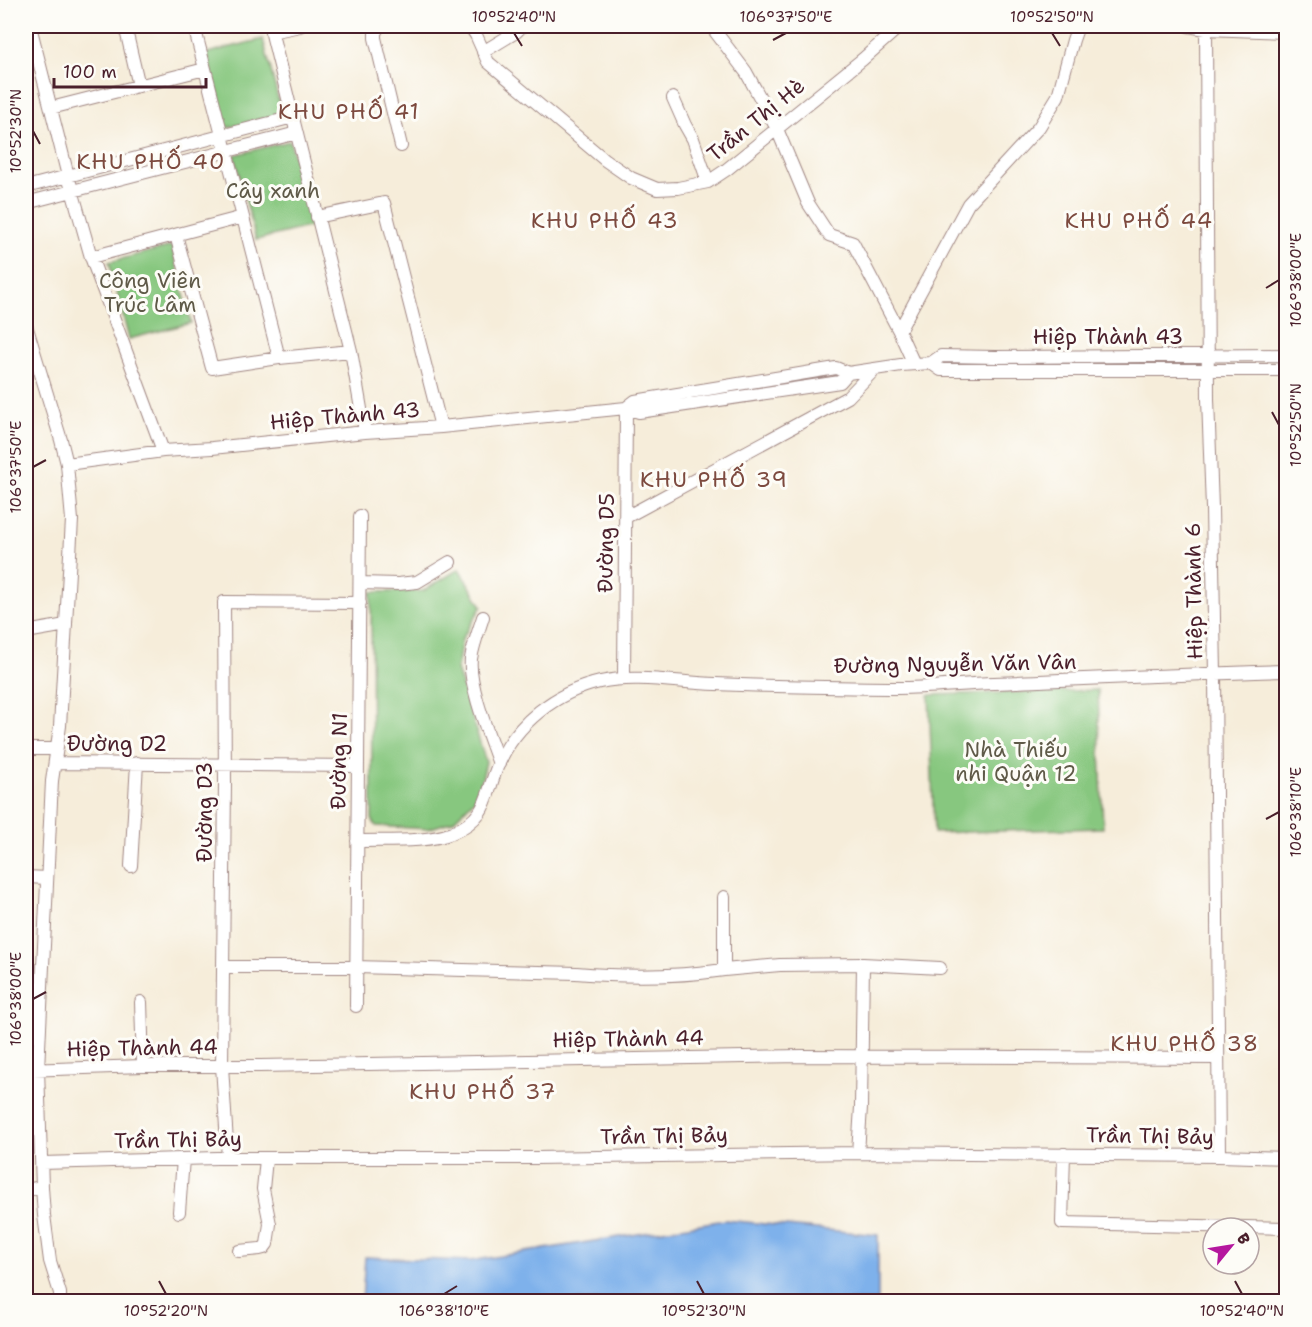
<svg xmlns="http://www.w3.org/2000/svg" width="1312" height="1327" font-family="'Shantell Sans',sans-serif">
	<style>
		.green { fill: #87c77f; stroke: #687355; stroke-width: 1.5 }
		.water { fill: #7eb1eb; stroke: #64688b; stroke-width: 1.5 }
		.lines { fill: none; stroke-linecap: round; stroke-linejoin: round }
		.minor-casing { stroke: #a08682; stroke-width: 14 }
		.minor { stroke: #fff; stroke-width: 12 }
		.ticks { fill: none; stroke: #4a1f2b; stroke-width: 2 }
		.labels { text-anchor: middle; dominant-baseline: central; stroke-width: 6; stroke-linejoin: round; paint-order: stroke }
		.street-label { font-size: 21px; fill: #4a1f2b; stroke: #fdfcf7 }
		.park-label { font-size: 21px; fill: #5f5a48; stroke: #fdfcf7 }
		.neighbourhood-label { font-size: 22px; letter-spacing: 1.5px; fill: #7d4a3f; stroke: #fdfcf7 }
		.neatline { fill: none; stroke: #4a1f2b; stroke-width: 2 }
		.ticks-label { font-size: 15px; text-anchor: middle; fill: #4a1f2b }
	</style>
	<rect width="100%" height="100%" fill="#fdfcf7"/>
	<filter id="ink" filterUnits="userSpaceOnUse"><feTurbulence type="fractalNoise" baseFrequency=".0167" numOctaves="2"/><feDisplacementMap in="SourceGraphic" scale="12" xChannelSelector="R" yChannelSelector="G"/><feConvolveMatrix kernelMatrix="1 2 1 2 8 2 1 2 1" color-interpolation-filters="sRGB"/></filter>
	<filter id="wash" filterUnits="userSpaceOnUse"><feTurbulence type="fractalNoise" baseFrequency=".008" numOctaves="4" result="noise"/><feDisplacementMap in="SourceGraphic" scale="24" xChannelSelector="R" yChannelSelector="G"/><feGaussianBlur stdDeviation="1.35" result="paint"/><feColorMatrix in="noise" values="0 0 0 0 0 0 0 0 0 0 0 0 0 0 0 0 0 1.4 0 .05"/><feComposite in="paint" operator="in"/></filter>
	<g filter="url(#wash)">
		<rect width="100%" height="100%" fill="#f6edda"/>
		<!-- green -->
		<path class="green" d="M263 39 282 114 226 128 207 53Z
			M290 141 312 226 256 240 234 155Z
			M172 246 191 323 129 339 109 262Z
			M459 569 482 606 462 639 457 669 486 762 478 796 453 821 428 829 376 826 372 819 371 592 423 591Z
			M1098 690 1103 828 934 833 929 695Z"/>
		<!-- water -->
		<path class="water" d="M725 1220 878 1235V1301H362L365 1257 470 1261Z"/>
	</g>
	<g filter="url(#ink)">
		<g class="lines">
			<!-- minor casing -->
			<g class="minor-casing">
				<path id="minor" d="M30 26 68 176 91 257 163 451
					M125 26 139 86
					M194 26 279 358
					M270 26 351 351 365 432
					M379 26 375 33V38L401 146
					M470 26 476 35 488 62 605 160 631 178 657 189 678 188 708 182 726 170 863 59 900 26
					M711 26 746 72 777 129 808 203 829 235 853 243 899 331 914 364
					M1188 26 1206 29 1286 32
					M1206 26 1208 399 1212 508 1215 674 1219 1156
					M271 32 300 26
					M483 52 516 32 522 26
					M673 98 685 125 693 139 708 182
					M51 108 205 69
					M26 187 293 117
					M26 203 297 133
					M317 217 384 203 441 427
					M176 235 212 368 279 358 351 351
					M91 257 243 217
					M26 325 61 440 67 464 72 520 60 726 52 781 38 1069 42 1187 44 1215 50 1261 60 1293V1302
					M899 331 968 204 1039 127 1058 96 1073 40 1078 26
					M931 363 941 370H1283L1286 366
					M626 408 635 401 836 368 848 373 901 365 931 363 941 356 996 357 1283 355 1286 360
					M67 464 163 451 212 448 365 432 441 427 626 408 639 412 840 382 848 373
					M626 517 848 397 875 369
					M360 583 398 584 417 582 450 562
					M483 617C479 630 473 645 471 659 468 685 490 738 499 764
					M26 632 66 625
					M624 678 626 408
					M26 749H57
					M55 763 358 766
					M357 841C385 840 428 843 452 833 489 817 485 796 498 765 516 723 556 692 600 682 636 674 680 683 716 684 777 687 837 687 898 688 930 688 962 684 994 683 1091 679 1189 674 1286 671
					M131 866 137 763
					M26 877 47 878
					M223 967H356L576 973C624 977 676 977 724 970V897
					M724 970 780 965 863 964
					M141 1002 143 1066
					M356 1006 360 516
					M26 1070 143 1066H260L802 1056 1218 1058
					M858 1153 861 1107 863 964 940 968
					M1064 1154 1062 1223 1286 1228
					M228 1158 222 1066 225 784 224 602 360 603
					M42 1163 217 1158H536L858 1153 1219 1156 1286 1158
					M26 1190 42 1187
					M179 1212 183 1159
					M239 1251 260 1249 264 1248 267 1244 270 1224 263 1189 266 1159"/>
			</g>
			<!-- minor -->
			<use href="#minor" class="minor"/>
		</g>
	</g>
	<!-- ticks -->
	<path class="ticks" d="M514 33 522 46M1052 33 1060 46M773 40 786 33M33 131 40 144M1266 288 1279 280M1272 412 1279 425M33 467 46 460M1266 819 1279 812M33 999 46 992M159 1281 166 1294M697 1281 704 1294M1235 1281 1242 1294M444 1294 457 1286"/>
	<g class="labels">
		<!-- street labels -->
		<g class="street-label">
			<text transform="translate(756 120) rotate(-39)">Trần Thị Hè</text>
			<text x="1108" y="337">Hiệp Thành 43</text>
			<text transform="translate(345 416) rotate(-5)">Hiệp Thành 43</text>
			<text transform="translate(606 543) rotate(-89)">Đường D5</text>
			<text transform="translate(1194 591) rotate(-91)">Hiệp Thành 6</text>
			<text transform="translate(955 664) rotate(-1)">Đường Nguyễn Văn Vân</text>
			<text x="117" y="744">Đường D2</text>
			<text transform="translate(339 761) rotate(-89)">Đường N1</text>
			<text transform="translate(205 812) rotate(-90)">Đường D3</text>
			<text transform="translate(628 1039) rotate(-1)">Hiệp Thành 44</text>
			<text transform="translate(142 1048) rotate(-1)">Hiệp Thành 44</text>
			<text transform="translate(664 1136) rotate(-1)">Trần Thị Bảy</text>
			<text transform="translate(1150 1136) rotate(1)">Trần Thị Bảy</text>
			<text transform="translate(178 1140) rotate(-1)">Trần Thị Bảy</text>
		</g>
		<!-- park labels -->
		<g class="park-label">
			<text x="273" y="191">Cây xanh</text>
			<text x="150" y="281">Công Viên<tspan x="150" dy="24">Trúc Lâm</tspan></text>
			<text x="1016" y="750">Nhà Thiếu<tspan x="1016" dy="24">nhi Quận 12</tspan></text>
		</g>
		<!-- neighbourhood labels -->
		<g class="neighbourhood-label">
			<text x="349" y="111">KHU PHỐ 41</text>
			<text x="151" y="161">KHU PHỐ 40</text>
			<text x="605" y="220">KHU PHỐ 43</text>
			<text x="1139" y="220">KHU PHỐ 44</text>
			<text x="714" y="479">KHU PHỐ 39</text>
			<text x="1185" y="1043">KHU PHỐ 38</text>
			<text x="483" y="1091">KHU PHỐ 37</text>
		</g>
	</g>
	<!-- margin -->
	<rect width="1312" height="1327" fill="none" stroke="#fdfcf7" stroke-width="66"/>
	<!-- north arrow -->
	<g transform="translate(1231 1246) rotate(60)"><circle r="28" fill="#fdfcf7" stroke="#b5a4a5" stroke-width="1.5"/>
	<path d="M0-4.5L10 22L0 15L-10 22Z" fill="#b5179e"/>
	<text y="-9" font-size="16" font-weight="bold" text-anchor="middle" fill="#4a1f2b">B</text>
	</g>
	<!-- scale -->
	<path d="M54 78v9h152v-9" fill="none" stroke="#4a1f2b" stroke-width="3"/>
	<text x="63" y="78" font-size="18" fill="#4a1f2b" stroke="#fdfcf7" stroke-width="4.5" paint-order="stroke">100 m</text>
	<rect x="33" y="33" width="1246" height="1261" class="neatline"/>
	<g class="ticks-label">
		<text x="514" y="22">10°52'40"N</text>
		<text x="786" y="22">106°37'50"E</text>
		<text x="1052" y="22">10°52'50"N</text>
		<text transform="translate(16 131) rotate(-90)" y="5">10°52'30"N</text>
		<text transform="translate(1296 280) rotate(-90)" y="5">106°38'00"E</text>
		<text transform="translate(1296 425) rotate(-90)" y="5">10°52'50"N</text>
		<text transform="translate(16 467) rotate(-90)" y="5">106°37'50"E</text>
		<text transform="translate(1296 812) rotate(-90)" y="5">106°38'10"E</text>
		<text transform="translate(16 999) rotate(-90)" y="5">106°38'00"E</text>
		<text x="166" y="1316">10°52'20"N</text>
		<text x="444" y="1316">106°38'10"E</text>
		<text x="704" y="1316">10°52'30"N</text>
		<text x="1242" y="1316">10°52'40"N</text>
	</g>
</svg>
